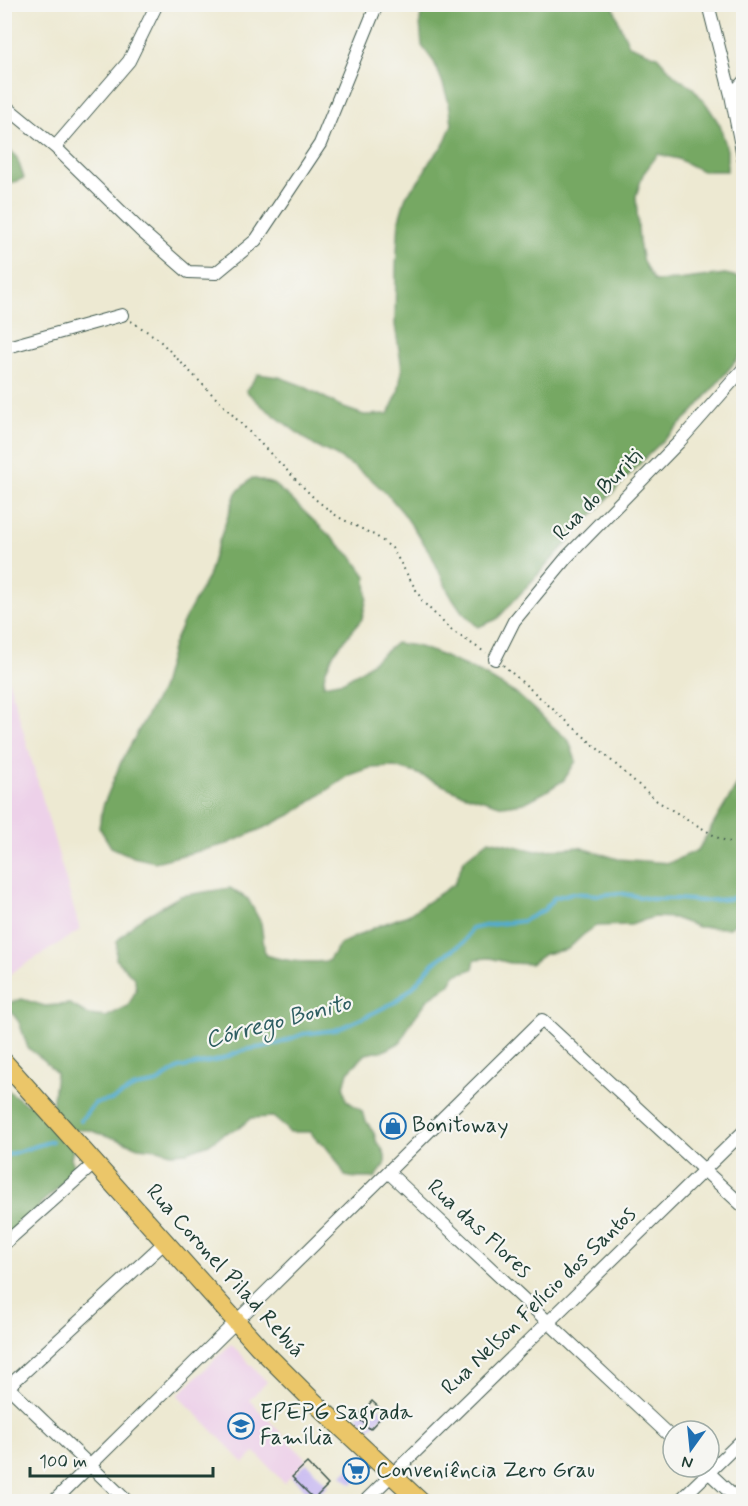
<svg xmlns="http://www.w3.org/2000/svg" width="748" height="1506" font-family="Mynerve,sans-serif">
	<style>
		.built { fill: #edd1e9 }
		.forest { fill: #76a864; stroke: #4a724c; stroke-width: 1.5 }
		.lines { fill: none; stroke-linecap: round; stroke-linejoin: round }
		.stream { stroke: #52accf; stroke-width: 4 }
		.building { fill: #c6b7f1 }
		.street-casing { stroke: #3e574c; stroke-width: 14 }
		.primary-casing { stroke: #3e574c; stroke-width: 20 }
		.path { stroke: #3e574c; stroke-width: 2; stroke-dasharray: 1.5 4.5; stroke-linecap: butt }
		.street { stroke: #fff; stroke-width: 12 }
		.primary { stroke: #ebc669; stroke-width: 18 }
		.labels { text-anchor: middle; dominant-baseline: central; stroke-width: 4.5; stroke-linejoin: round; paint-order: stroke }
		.street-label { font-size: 22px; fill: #1f3d34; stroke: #f6f6f2 }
		.poi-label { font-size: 22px; fill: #1f3d34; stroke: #f6f6f2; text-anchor: start }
		.water-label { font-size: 24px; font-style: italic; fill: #2e5e62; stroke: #f6f6f2 }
	</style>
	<rect width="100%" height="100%" fill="#f6f6f2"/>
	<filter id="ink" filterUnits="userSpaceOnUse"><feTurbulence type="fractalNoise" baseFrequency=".0167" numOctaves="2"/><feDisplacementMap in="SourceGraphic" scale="12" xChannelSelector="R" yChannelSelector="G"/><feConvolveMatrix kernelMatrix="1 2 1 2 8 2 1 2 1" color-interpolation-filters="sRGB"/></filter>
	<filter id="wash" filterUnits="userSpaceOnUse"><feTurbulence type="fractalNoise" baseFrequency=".008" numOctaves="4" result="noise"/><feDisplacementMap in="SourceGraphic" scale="24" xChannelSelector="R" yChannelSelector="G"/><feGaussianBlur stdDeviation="1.35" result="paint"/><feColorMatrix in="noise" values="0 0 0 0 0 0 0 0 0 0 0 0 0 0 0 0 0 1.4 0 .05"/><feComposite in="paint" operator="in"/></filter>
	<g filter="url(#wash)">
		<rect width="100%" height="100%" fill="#ede9d2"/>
		<!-- built -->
		<path class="built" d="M5 667 80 930 5 977H4Z
			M231 1344 267 1382 249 1400 307 1460 284 1483 255 1452 244 1463 178 1395Z"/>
		<!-- forest -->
		<path class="forest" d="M422 5H613L619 23 629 45 657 56 675 76 693 88 707 105 720 125 727 150V171H702L678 159 658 154 643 174 636 196 639 242 643 262 654 281 677 280 725 274 743 278V349L739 357 694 411 644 459 497 619 478 627 462 612 449 593 431 554 404 514 388 495 372 480 353 466 335 455 315 446 262 406 246 391 258 374 279 377 303 386 344 408 364 415 388 414 398 393 402 369 395 325 396 267 399 220 406 196 420 179 430 161 444 144 452 124 449 103 442 81 434 62 422 46 420 22Z
			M4 144 17 158 24 178 5 186Z
			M252 478 273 484 289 497 353 558 366 576 367 598 362 619 334 653 325 672 323 685 344 681 364 669 396 643 416 646 436 653 481 673 518 695 569 741 576 761 564 780 545 792 524 803 503 806 460 793 416 773 394 767 370 768 350 775 292 814 270 825 227 844 155 862 133 857 111 847 99 827 103 806 121 762 161 690 173 645 183 622 208 577 214 556 236 493Z
			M743 775V917L730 928 698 927 674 918 653 917 631 925 596 926 583 935 568 949 545 954 531 964 510 963 490 958 475 959 473 969 455 975 449 985 429 998 409 1025 401 1042 386 1050 366 1054 348 1072 344 1087 346 1100 362 1111 364 1118 374 1133 377 1143 381 1147 385 1155V1165L375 1178H355L345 1176C340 1165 333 1155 325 1146 318 1140 316 1142 311 1132H289L285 1127 273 1117 251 1118 239 1128 223 1134 209 1144 187 1152 171 1153 158 1149 138 1147 123 1141 89 1130H70L52 1107 56 1073 44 1060 28 1048 19 1022 5 1004 22 999 45 1006 70 1004 89 1015 106 1017 128 1006 136 990 135 979 116 959 117 941 137 921 180 896 230 888 248 899 261 923 265 955C290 962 302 963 328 961L340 944 378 926 408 915 454 884 464 860 489 840 536 851 579 847 618 859 669 863 698 850Z
			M5 1088 26 1104 38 1102 74 1146 71 1158 75 1168 54 1192 41 1203 35 1214 5 1238Z"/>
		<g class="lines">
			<!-- stream -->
			<path class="stream" d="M81 1120 95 1103 112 1100 135 1087 154 1084 179 1068 219 1060 244 1050 275 1045 303 1034 335 1030 365 1017 395 1002 414 986 433 963 464 942 471 929 489 925 523 921 544 910 554 898 572 893 599 895 619 893 651 899H677L702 901 730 899 744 893
				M4 1156 52 1141"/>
		</g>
		<g id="blocks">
			<!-- building -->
			<path class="building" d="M372 1401 385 1413 370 1429 357 1417Z
				M358 1459 368 1468 352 1484 342 1475Z
				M307 1463 328 1485 314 1499 292 1477Z"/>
		</g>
	</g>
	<g filter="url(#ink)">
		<use href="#blocks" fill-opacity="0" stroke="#3e574c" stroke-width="1.5"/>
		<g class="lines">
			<!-- street casing -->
			<g class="street-casing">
				<path id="street" d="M708 4 731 95 744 161
					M731 95 744 81
					M4 105 55 147 141 231 188 272 216 273 256 240 320 144 377 4
					M55 147 129 61 157 4
					M4 348 122 315
					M495 659 514 621 567 557 679 442 744 368
					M388 1172 673 1439
					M4 1244 95 1163
					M4 1383 128 1502
					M8 1387 165 1242
					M704 1468 740 1502
					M53 1502 542 1020 744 1207
					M364 1502 744 1131
					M678 1502 744 1438"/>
			</g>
			<!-- primary casing -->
			<g class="primary-casing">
				<path id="primary" d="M4 1062 259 1347 313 1401 421 1502"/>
			</g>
			<!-- path -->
			<path class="path" d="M131 321 157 338 315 499 338 517 376 536 392 548 423 602 451 630 486 653
				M503 665 657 801 720 839 734 843 744 841"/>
			<!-- street -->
			<use href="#street" class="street"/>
			<!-- primary -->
			<use href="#primary" class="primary"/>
		</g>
	</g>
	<!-- icons -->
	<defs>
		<g id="shop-ring" transform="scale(1.35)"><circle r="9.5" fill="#f6f6f2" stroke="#1f6fb2" stroke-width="1.5"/><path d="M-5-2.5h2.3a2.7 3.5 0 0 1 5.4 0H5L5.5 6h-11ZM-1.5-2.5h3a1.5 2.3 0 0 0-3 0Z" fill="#1f6fb2"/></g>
		<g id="school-ring" transform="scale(1.35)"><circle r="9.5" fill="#f6f6f2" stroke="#1f6fb2" stroke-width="1.5"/><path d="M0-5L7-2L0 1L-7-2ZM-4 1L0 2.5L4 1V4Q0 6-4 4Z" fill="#1f6fb2"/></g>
		<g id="supermarket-ring" transform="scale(1.35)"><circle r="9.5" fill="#f6f6f2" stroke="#1f6fb2" stroke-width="1.5"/><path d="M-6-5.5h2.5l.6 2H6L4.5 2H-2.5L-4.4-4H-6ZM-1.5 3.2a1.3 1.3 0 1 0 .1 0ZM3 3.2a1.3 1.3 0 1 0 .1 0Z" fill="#1f6fb2"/></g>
	</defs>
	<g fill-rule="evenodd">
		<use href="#shop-ring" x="393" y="1126"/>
		<use href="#school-ring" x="241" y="1426"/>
		<use href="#supermarket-ring" x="356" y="1471"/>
	</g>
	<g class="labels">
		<!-- street labels -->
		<g class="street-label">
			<text transform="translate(598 495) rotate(-46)">Rua do Buriti</text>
			<text transform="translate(479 1229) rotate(43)">Rua das Flores</text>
			<text transform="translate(225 1271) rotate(48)">Rua Coronel Pilad Rebuá</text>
			<text transform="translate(539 1301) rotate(-44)">Rua Nelson Felício dos Santos</text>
		</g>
		<!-- poi labels -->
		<g class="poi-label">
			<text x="412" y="1126">Bonitoway</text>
			<text x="260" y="1413">EPEPG Sagrada<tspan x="260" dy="25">Família</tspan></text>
			<text x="376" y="1471">Conveniência Zero Grau</text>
		</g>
		<!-- water labels -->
		<g class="water-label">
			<text transform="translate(278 1022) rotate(-15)">Córrego Bonito</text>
		</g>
	</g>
	<!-- margin -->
	<rect width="748" height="1506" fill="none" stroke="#f6f6f2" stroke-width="24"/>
	<!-- north arrow -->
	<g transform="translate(691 1449) rotate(195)"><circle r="28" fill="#f6f6f2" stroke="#a0aca6" stroke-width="1.5"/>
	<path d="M0-4.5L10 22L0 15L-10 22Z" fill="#1f6fb2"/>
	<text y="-9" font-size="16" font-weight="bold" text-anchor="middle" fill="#1f3d34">N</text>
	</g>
	<!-- scale -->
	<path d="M30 1467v9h183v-9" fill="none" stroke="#1f3d34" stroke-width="3"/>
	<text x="39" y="1467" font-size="18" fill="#1f3d34" stroke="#f6f6f2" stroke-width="4.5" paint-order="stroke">100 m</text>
</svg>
